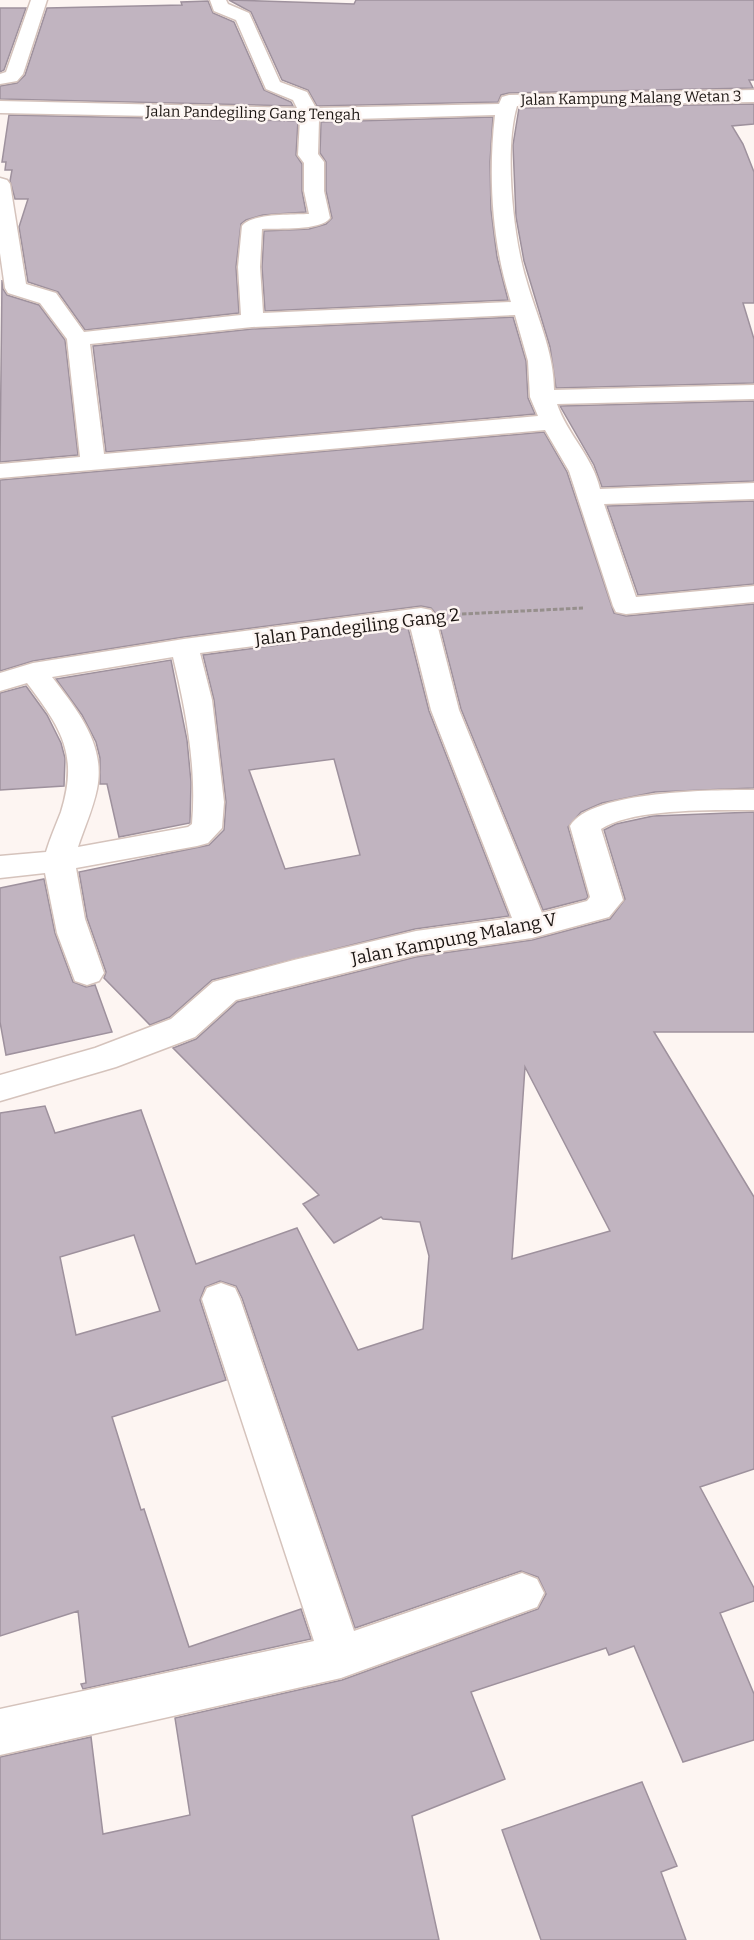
<svg xmlns="http://www.w3.org/2000/svg" width="754" height="1940" font-family="Bitter,serif">
	<style>
		.building { fill: #c1b4c0; stroke: #9e919d; stroke-width: 1.5; fill-rule: evenodd }
		.lines { fill: none; stroke-linecap: round; stroke-linejoin: round }
		.minor-casing { stroke: #d5c3bc; stroke-width: 3 }
		.path { stroke: #968f8c; stroke-width: 3; stroke-dasharray: 4.5 2; stroke-linecap: butt }
		.minor { fill: #fff; fill-rule: evenodd }
		.labels { text-anchor: middle; dominant-baseline: central; stroke-width: 5; stroke-linejoin: round; paint-order: stroke }
		.far-street-label { font-size: 15px; fill: #1b1512; stroke: #fdf5f2 }
		.street-label { font-size: 18px; fill: #1b1512; stroke: #fdf5f2 }
	</style>
	<rect width="100%" height="100%" fill="#fdf5f2"/>
	<!-- building -->
	<path class="building" d="M229 0 354 4 356 0H754V80H749L753 88 509 93 501 95 498 102 317 106 308 90 282 80 251 12Z
		M208 1 213 13 234 22 264 90 291 102 293 106 0 99V86L17 83 25 75 47 8 182 5 181 2Z
		M0 8H26L4 70 0 72Z
		M754 104V124L732 126 743 144 754 172V303H743L754 339V383L556 388 550 347 524 261 516 217 513 145 519 108Z
		M9 115 298 121 296 155 302 164V191L306 212 263 215 246 220 241 224 236 267 239 313 85 330 58 292 28 282 19 227 28 199H15L10 181 12 170H5L6 162H2Z
		M493 117 490 162 491 210 497 257 508 300 265 311 262 267 264 231 309 229 326 224 332 218 326 191V162L320 153 321 122Z
		M2 280 3 289 7 295 39 305 65 340 78 455 0 462Z
		M513 317 526 361 528 398 535 414 106 452 93 346 252 329Z
		M754 401V481L602 487 594 465 560 406Z
		M544 432 567 472 614 613 626 616 754 604V788L655 792 602 803 581 812 568 827 588 897 586 899 543 910 461 709 437 615 431 608 421 606 184 637 33 661 0 671V480Z
		M754 501V584L638 595 607 506Z
		M408 628 429 711 509 916 415 929 212 980 170 1017 150 1025 104 978 106 972 87 918 79 872 209 845 224 830 226 802 214 700 203 655ZM334 759 360 855 285 869 249 770Z
		M171 660 187 740 191 782 190 823 119 837 107 784H100V758L96 742 82 715 56 679Z
		M26 686 47 715 61 743 65 758 64 786 0 790V693Z
		M754 812V1032H654L754 1197V1469L700 1487 754 1588V1601L720 1613 754 1694V1740L683 1762 634 1646 609 1655 606 1648 471 1692 505 1779 412 1816 439 1940H0V1757L91 1737 103 1834 190 1815 175 1718 342 1680 538 1609 546 1594 538 1577 521 1571 355 1628 242 1298 236 1286 220 1281 205 1287 200 1300 226 1380 112 1417 141 1510 144 1509 189 1647 301 1609 311 1639 83 1689 81 1684 86 1683 78 1611 0 1636V1113L45 1106 55 1133 141 1110 196 1264 297 1228 358 1350 423 1329 429 1256 420 1222 383 1219 381 1217 334 1243 303 1204 319 1195 173 1048 196 1039 237 1002 416 957 532 940 610 919 625 899 604 830 616 824 653 816ZM525 1067 610 1231 512 1259ZM134 1235 160 1311 76 1335 60 1257Z
		M44 879 55 933 73 982 86 987 95 985 112 1032 6 1055 0 1022V888Z
		M642 1782 677 1866 661 1872 686 1940H541L502 1830Z"/>
	<g class="lines">
		<!-- minor casing -->
		<g class="minor-casing">
			<path id="minor" d="M31 0H47L23 74 17 81 0 84V74L6 72Z
				M210 0H226L228 4 249 13 280 82 307 92 316 108 499 104 502 97 509 95 754 90V102L517 106C504 149 513 237 526 279 536 315 554 351 554 390L754 385V399L557 404C567 434 593 457 600 489L754 483V499L604 504 636 597 754 586V602L626 614 616 612 613 606 569 471 545 430 0 478V464L80 457 67 339 40 303 8 293 5 288 0 253V178L7 180 10 184 26 284 56 293 84 332 241 315 238 267 242 226C251 213 293 215 309 214L304 191V163L298 155 300 119 0 113V101L297 108 293 100 266 89 236 20 214 11ZM495 115C488 177 492 243 511 302L263 313 260 267 262 229C278 228 321 231 330 218L324 191V162L318 154 319 120ZM515 315 528 361 530 397 538 416 104 454 90 344 252 327Z
				M421 608 431 610 435 616 459 710 542 913 587 901 590 897 570 826C592 790 714 790 754 790V810C716 810 632 808 601 829L623 900 609 917 532 938 416 955 236 1000 195 1037 116 1067 0 1101V1075L95 1048 171 1019 213 982 294 960 416 931 512 918 431 710 410 626 200 653 212 700 224 802 222 828 208 843 197 846 76 868 85 919 104 973 99 981 87 985 75 981 57 933 45 873 0 878V856L46 852C50 838 56 825 61 812 79 754 61 728 27 683L0 691V673L33 663 184 639ZM173 657C186 710 197 769 192 824L188 827 78 847C84 828 93 809 97 789 106 745 78 711 52 677Z
				M221 1283 235 1288 240 1299 354 1631 522 1573 537 1579 544 1593 537 1607 341 1678 0 1755V1709L314 1641 202 1299 207 1288Z"/>
		</g>
		<!-- path -->
		<path class="path" d="M462 614 583 608"/>
		<!-- minor -->
		<use href="#minor" class="minor"/>
	</g>
	<g class="labels">
		<!-- far-street labels -->
		<g class="far-street-label">
			<text transform="translate(631 98) rotate(-1)">Jalan Kampung Malang Wetan 3</text>
			<text transform="translate(253 113) rotate(1)">Jalan Pandegiling Gang Tengah</text>
		</g>
		<!-- street labels -->
		<g class="street-label">
			<text transform="translate(357 627) rotate(-7)">Jalan Pandegiling Gang 2</text>
			<text transform="translate(454 939) rotate(-11)">Jalan Kampung Malang V</text>
		</g>
	</g>
</svg>
